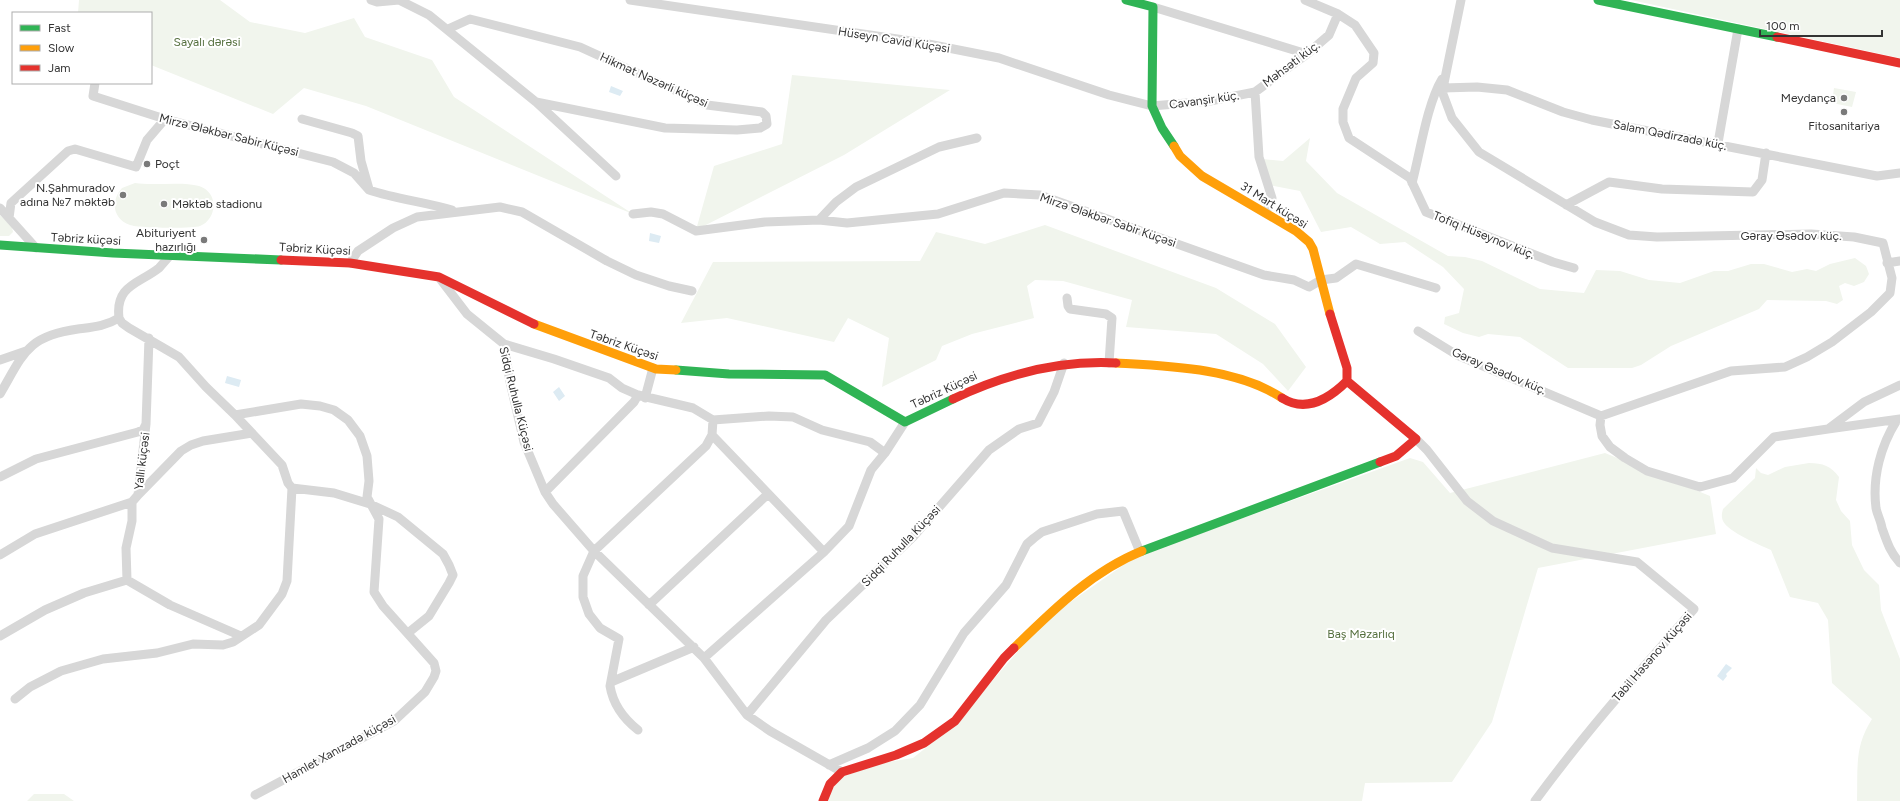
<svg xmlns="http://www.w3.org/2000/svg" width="1900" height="801" font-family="Figtree,sans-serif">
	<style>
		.green { fill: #f1f5ed }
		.water { fill: #ddebf3 }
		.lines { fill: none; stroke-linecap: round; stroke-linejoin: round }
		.street { stroke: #d7d7d7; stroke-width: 9 }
		.fast { stroke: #30b455; stroke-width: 9 }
		.slow { stroke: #ff9f0a; stroke-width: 9 }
		.jam { stroke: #e5322d; stroke-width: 9 }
		.poi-dot { fill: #7a7a7a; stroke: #fff; stroke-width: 1.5 }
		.labels { text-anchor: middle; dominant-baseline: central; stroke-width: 4; stroke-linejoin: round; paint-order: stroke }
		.street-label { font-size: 12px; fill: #333; stroke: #fff }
		.park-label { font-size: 12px; fill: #56703f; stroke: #fff }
		.poi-label { font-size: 12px; fill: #333; stroke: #fff; text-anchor: end }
	</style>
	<rect width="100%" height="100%" fill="#fff"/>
	<!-- green -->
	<path class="green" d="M79 0H220L250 22 305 33 354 18 365 37 432 60 454 97 633 214 366 106 304 88 273 114 151 65V13H78Z
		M1631 0H1900V58Z
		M792 75 950 90 844 155 696 230 714 166 782 144Z
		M1834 88 1856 92 1852 107 1832 103Z
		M1310 138 1306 161 1337 193 1448 256 1465 257 1482 261 1540 289 1584 293 1596 270 1620 271 1649 280 1680 283 1714 271H1728L1751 264H1764L1792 272 1807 269 1816 271 1830 264 1855 258 1866 266 1869 274 1864 282 1854 286 1845 283 1839 286 1843 300 1837 304 1826 301 1767 300 1759 309 1671 346 1641 365 1632 368H1568L1520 337 1488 334 1479 337 1463 333 1444 324 1445 317 1459 313 1464 289 1443 267 1405 242 1380 244 1351 227 1321 232 1300 191 1269 185 1262 159 1283 161Z
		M135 183C154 186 182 181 199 186 206 188 212 194 213 201 215 211 210 222 200 226 193 229 137 228 130 225 113 219 110 201 122 188Z
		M0 215 12 227 13 232 9 236H0Z
		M1045 225 1216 288 1275 324 1306 367 1288 391 1263 364 1216 334 1126 327 1132 300 1063 281 1035 280 1027 286 1034 318 972 334 942 346 936 360 882 387 889 338 848 318 834 342 727 318 681 323 713 262 920 261 936 232 985 244Z
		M1605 453 1710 496 1716 534 1538 568 1492 722 1452 782 1365 783 1362 801H826L839 778 882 763 913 758 952 727 1046 619 1135 557 1410 458 1423 462 1450 493Z
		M1809 463C1823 463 1831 466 1839 477L1836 500 1841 511 1850 521 1852 545 1864 570 1879 585 1881 610 1900 659V801H1857C1858 769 1854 747 1872 719L1832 683 1828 620 1818 603 1790 597 1771 550C1760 545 1728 532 1723 521 1721 516 1722 513 1723 509L1755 478 1756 468 1761 473 1768 475 1785 467Z
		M34 794H64L74 801H27Z"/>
	<!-- water -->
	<path class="water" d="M611 86 623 91 620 96 609 92Z
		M650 233 661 236 659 243 649 241Z
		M227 376 241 380 239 387 225 383Z
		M559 387 565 396 559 401 553 392Z
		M1726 664 1732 668 1726 674 1727 676 1723 681 1717 676Z"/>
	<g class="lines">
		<!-- street -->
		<path class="street" d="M371 0 377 2 399 0 429 15 536 102 616 176
			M630 0 918 42 999 58 1109 95 1152 106 1210 101 1255 92 1307 54 1329 35 1338 14
			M1305 0 1338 14 1355 25 1374 53 1373 63 1356 78 1343 109V122L1349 138 1410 178 1426 212 1553 262 1574 268
			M1153 7 1307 54
			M448 29 470 19 580 47 707 105 762 112 766 116 767 124 760 128 737 130 665 128 536 102
			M95 83 93 96 165 119 333 162 354 173 369 190
			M1443 88 1477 87 1507 90 1563 112 1592 120 1877 176 1900 173
			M1255 92 1259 157 1272 198 1266 212
			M302 119 352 133 358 136 361 161 369 189
			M1718 143 1738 29
			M1412 183C1420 153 1427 104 1442 79
			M369 190C396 199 425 202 452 210
			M1566 205 1609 182 1662 189 1753 192 1762 180 1766 153
			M0 208 36 248
			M633 214 651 212 663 214 696 231 765 222 819 220 847 223 938 214 1004 193 1040 195 1264 275 1294 280 1309 287 1321 280 1336 278 1356 264 1436 288
			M9 218 11 203 68 151 75 149 136 167 147 140 165 119
			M819 220 836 202 856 187 939 147 977 138
			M350 263 358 251 393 228 417 217 500 207 522 212 607 261 636 275 669 286 692 291
			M1887 263 1900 261
			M441 280 467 314 504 344 510 382 524 442 545 492 553 504 594 551 704 658 747 715 770 731 842 772
			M1067 298 1068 306 1070 309 1106 314 1112 318 1109 363
			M1418 331 1457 355 1601 416 1731 371 1785 367 1807 357 1832 342 1871 312 1890 293 1892 278 1883 243 1854 237 1811 234 1657 237 1629 235 1595 222 1479 152 1452 118 1443 94V88L1461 0
			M504 344 554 359 609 378 622 388 638 395 693 408 713 420 769 416 793 417 822 430 870 442 885 453
			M0 360 26 351
			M0 394C24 353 27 336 78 329 93 327 106 326 119 318 115 285 139 284 159 268 163 264 167 258 172 254
			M645 398 653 368
			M235 415 301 404 320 406 334 410 348 420 360 436 367 456 369 481 367 497 379 519 374 592 383 606 434 663 436 671 434 677 425 692 394 721 255 795
			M1601 416 1600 425 1602 436 1610 447 1625 458 1647 471 1700 487 1733 478 1774 437 1828 429 1864 402 1900 385
			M1897 420C1881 445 1872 477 1876 508 1877 514 1881 521 1882 528 1887 542 1890 552 1900 563
			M1828 429 1900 419
			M712 435 824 552
			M1416 439 1427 450 1467 501 1493 521 1552 548 1637 562 1694 609C1639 672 1584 734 1535 801
			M0 477 36 459 138 432 143 430 146 424
			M292 488 334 493 370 504 398 517 443 554 449 565 453 575 449 583 429 616 408 633
			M545 492 634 402 638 395
			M138 495 181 451 191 445 203 441 252 433
			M0 555 35 534 132 502
			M127 580 126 548 132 521V502L138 495 146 424 149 338
			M127 580 170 605 241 636
			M649 605 768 494
			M0 636 45 610 84 593 127 580
			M704 658 824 552 849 526 871 470 885 453 905 422
			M611 682 694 647
			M15 699 30 687 61 671 103 659 157 653 193 644 223 645 233 642 259 625 282 594 287 581 292 488 288 483 282 465 235 415 206 387 179 357 129 328 122 323 119 318
			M747 715 826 620 913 537 989 450 1019 429 1038 423 1054 392 1064 363
			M638 730C624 719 613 704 610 686L619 639 600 628 589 614 583 597V576L594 551 706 446 712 435 713 420
			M829 765 868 748 895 731 920 705 964 633 1006 585 1027 544 1034 538 1042 532 1097 514 1123 511 1140 552"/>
		<!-- fast -->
		<path class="fast" d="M1126 0 1153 7 1152 106 1162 128 1174 146
			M1598 0 1777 37
			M0 245 113 253 281 260
			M676 370 729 374 825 375 905 422 953 399
			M1142 551 1380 462"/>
		<!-- slow -->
		<path class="slow" d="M1174 146 1180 156 1202 176 1296 231 1309 242 1313 249 1330 314
			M534 324 656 369 676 370
			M1116 363C1168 366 1237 368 1282 398
			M1014 648C1052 611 1092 571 1142 551"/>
		<!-- jam -->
		<path class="jam" d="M1777 37 1900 63
			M281 260 350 263 439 277 534 324
			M1330 314 1347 368V381L1416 439 1396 456 1380 462
			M1282 398C1306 413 1329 399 1347 381
			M953 399C1005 374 1058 360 1116 363
			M823 801 830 784 842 772 896 755 924 743 955 721 1004 658 1014 648"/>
	</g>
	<!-- markers -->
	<g class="poi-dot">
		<circle cx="1844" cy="98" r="4"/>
		<circle cx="1844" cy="112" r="4"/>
		<circle cx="147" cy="164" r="4"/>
		<circle cx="123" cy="195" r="4"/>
		<circle cx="164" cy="204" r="4"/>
		<circle cx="204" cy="240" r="4"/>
	</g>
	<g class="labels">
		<!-- street labels -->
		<g class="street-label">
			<text transform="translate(894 40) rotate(9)">Hüseyn Cavid Küçəsi</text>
			<text transform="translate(1291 64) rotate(-37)">Məhsəti küç.</text>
			<text transform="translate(654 80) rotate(24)">Hikmət Nəzərli küçəsi</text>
			<text transform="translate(1204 100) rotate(-8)">Cavanşir küç.</text>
			<text transform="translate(229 135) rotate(14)">Mirzə Ələkbər Sabir Küçəsi</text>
			<text transform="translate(1670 135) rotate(11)">Salam Qədirzadə küç.</text>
			<text transform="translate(1274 205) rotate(32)">31 Mart küçəsi</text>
			<text transform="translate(1108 220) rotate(19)">Mirzə Ələkbər Sabir Küçəsi</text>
			<text transform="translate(1484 235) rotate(22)">Tofiq Hüseynov küç.</text>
			<text x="1791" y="236">Gəray Əsədov küç.</text>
			<text transform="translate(86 239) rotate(3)">Təbriz küçəsi</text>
			<text transform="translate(315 249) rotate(3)">Təbriz Küçəsi</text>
			<text transform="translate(624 345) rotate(19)">Təbriz Küçəsi</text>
			<text transform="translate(1499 371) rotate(23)">Gəray Əsədov küç.</text>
			<text transform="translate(944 390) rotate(-25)">Təbriz Küçəsi</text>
			<text transform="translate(516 399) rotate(76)">Sidqi Ruhulla Küçəsi</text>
			<text transform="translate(142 461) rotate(-83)">Yallı küçəsi</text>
			<text transform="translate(901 546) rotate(-46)">Sidqi Ruhulla Küçəsi</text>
			<text transform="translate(1652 657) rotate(-49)">Tabil Həsənov Küçəsi</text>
			<text transform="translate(339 749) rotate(-29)">Hamlet Xanızadə küçəsi</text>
		</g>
		<!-- park labels -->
		<g class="park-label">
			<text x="207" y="42">Sayalı dərəsi</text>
			<text x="1361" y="634">Baş Məzarlıq</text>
		</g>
		<!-- poi labels -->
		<g class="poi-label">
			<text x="1836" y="98">Meydança</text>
			<text x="1844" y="126" text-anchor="middle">Fitosanitariya</text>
			<text x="155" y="164" text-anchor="start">Poçt</text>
			<text x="115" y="188">N.Şahmuradov<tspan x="115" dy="14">adına №7 məktəb</tspan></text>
			<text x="172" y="204" text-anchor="start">Məktəb stadionu</text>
			<text x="196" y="233">Abituriyent<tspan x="196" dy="14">hazırlığı</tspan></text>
		</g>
	</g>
	<!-- legend -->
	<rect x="12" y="12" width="140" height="72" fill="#ffffff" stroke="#adadad"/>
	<rect x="20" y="25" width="20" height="6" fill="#30b455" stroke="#adadad"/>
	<text x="48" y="32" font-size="12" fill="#333333">Fast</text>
	<rect x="20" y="45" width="20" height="6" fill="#ff9f0a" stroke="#adadad"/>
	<text x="48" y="52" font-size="12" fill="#333333">Slow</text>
	<rect x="20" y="65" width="20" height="6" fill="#e5322d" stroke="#adadad"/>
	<text x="48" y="72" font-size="12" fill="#333333">Jam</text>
	<!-- scale -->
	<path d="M1760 30v6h122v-6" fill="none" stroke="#333333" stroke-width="2"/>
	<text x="1766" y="30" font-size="12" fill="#333333" stroke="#ffffff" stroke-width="3" paint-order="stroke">100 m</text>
</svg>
